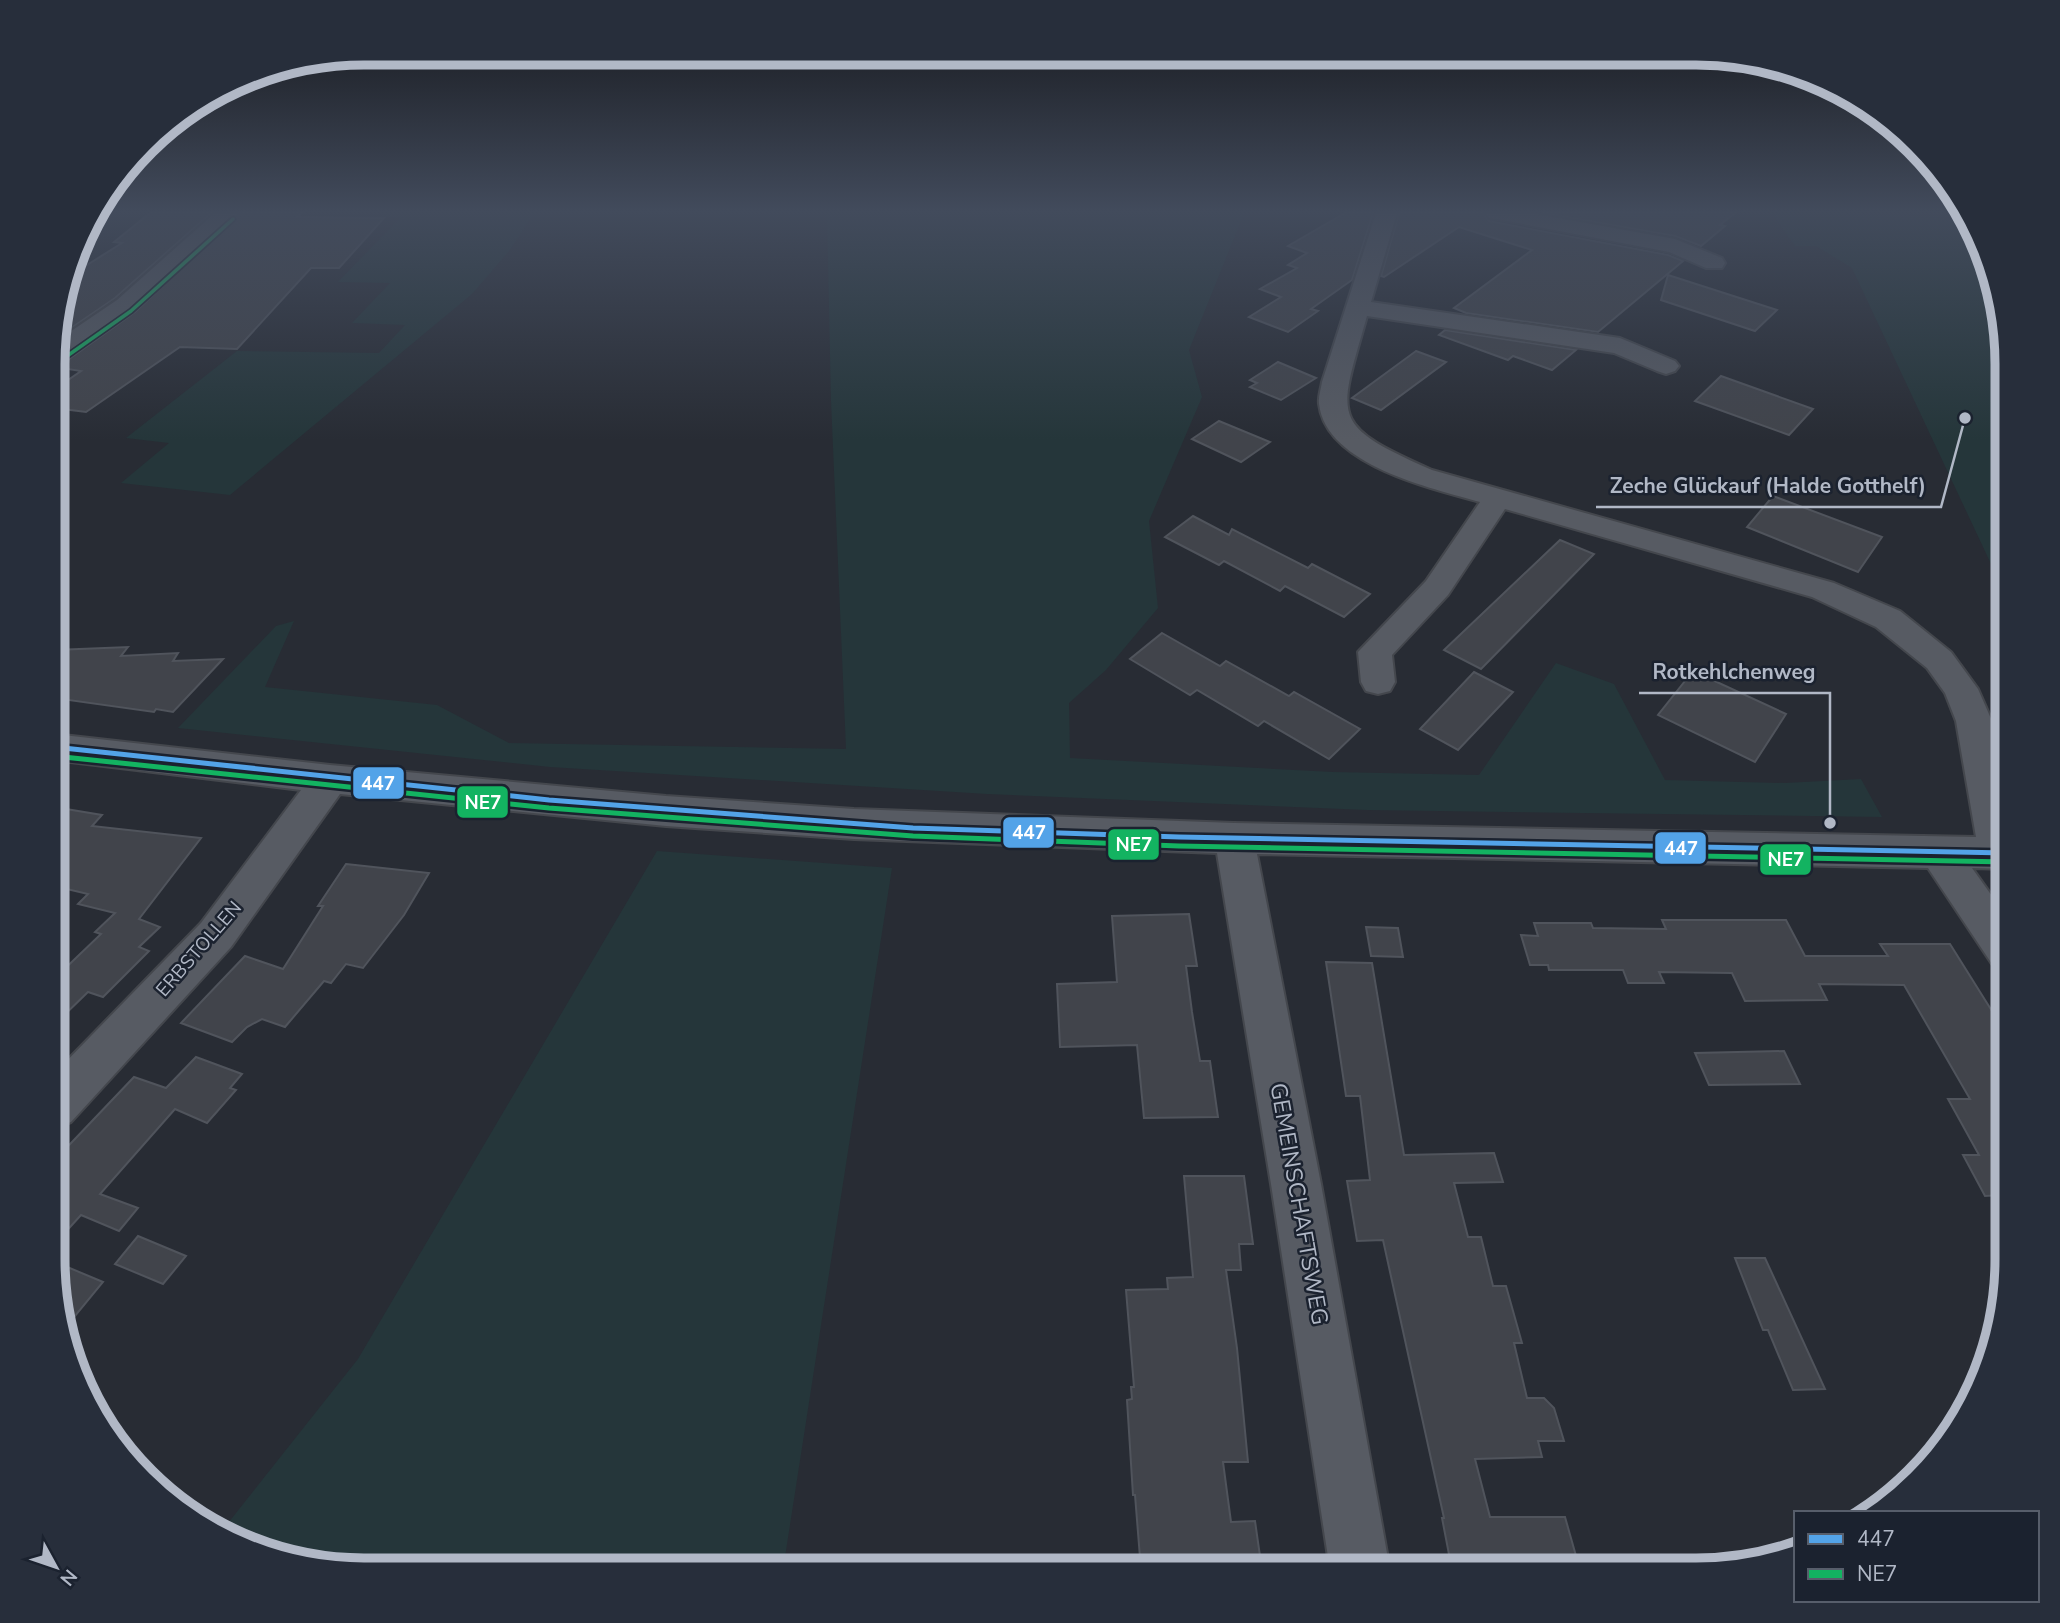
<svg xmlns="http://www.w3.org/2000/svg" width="2060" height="1623" viewBox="0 0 2060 1623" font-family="'Nunito Sans',sans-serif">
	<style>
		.green { fill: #25363a }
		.building { fill: #41444b; stroke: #50545c; stroke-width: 2 }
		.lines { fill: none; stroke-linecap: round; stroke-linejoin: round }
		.street-casing { stroke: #44474d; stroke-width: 4 }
		.street { fill: #575b63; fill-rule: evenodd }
		.bus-1-casing { stroke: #1b222f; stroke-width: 10 }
		.bus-2-far1-casing { stroke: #1b222f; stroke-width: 7 }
		.bus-2-casing { stroke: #1b222f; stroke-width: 10 }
		.bus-1 { stroke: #53a3e8; stroke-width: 5 }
		.bus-2-far1 { stroke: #13b361; stroke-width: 3.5 }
		.bus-2 { stroke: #13b361; stroke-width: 5 }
		.labels { text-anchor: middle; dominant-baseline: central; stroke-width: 5; stroke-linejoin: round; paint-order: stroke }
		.street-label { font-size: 19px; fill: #b1b8c6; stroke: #1b222f }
		.near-street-label { font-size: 23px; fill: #b1b8c6; stroke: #1b222f }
		.rim { fill: none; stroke: #b1b8c6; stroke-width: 9 }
		.leader { fill: none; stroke: #b1b8c6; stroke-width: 2.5 }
		.callout-dot { fill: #b1b8c6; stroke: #1b222f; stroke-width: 2.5 }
		.callout-label { font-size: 21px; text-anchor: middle; font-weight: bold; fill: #b1b8c6; stroke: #1b222f; stroke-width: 5; stroke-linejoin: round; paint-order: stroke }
		.line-badge { stroke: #1b222f; stroke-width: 2.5 }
		.badge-label { font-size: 19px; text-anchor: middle; font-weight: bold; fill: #fff }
	</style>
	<rect width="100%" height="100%" fill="#282c34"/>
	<g class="green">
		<path d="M 384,213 L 534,213 L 509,251 L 472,294 L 230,495 L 121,483 L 169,443 L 126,438 L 237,351 L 379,353 L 405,325 L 352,323 L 390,283 L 338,282 L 400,218 L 380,216 Z"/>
		<path d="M 827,213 L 1244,213 L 1189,350 L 1202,397 L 1149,521 L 1158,608 L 1106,670 L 1069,703 L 1070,758 L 1333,772 L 1479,775 L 1556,663 L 1614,684 L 1665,780 L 1785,783 L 1861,779 L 1882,817 L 1367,810 L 987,794 L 550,767 L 178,728 L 276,626 L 294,621 L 265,687 L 437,705 L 509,743 L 846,749 L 831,401 Z"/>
		<path d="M 1772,213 L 1897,214 L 1967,221 L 1984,244 L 2007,363 L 2007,598 L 1852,268 L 1816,246 L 1795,246 Z"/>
		<path d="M 657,851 L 892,868 L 783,1570 L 344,1570 L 245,1547 L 221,1532 L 358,1359 Z"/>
	</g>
	<g class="building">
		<path d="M 150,213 L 211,213 L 115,298 L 55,339 L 55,322 L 73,270 L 79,270 L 122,243 L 114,242 Z"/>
		<path d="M 240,213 L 302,213 L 297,217 L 384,218 L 339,268 L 311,268 L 237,349 L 180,347 L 86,412 L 55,408 L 55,389 L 81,371 L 55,367 L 55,364 L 66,361 L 135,312 Z"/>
		<path d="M 1345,213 L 1373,213 L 1352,280 L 1311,309 L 1318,311 L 1288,332 L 1249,317 L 1281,297 L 1260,289 L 1297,268 L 1288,265 L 1307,253 L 1288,246 Z"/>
		<path d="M 1399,213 L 1483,213 L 1489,221 L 1668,255 L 1683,261 L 1598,332 L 1466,313 L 1454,308 L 1532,250 L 1459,227 L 1384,277 L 1381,276 Z"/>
		<path d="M 1543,213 L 1735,213 L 1720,225 L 1725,226 L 1701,246 L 1675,236 Z"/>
		<path d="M 1668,275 L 1777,310 L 1755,331 L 1661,300 Z"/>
		<path d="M 1445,330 L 1576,350 L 1552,370 L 1513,356 L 1508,360 L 1439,335 Z"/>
		<path d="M 1416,351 L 1446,362 L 1381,410 L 1352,398 Z"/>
		<path d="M 1278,362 L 1316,378 L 1281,400 L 1250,387 L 1257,383 L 1250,380 Z"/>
		<path d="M 1721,376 L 1813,409 L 1789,435 L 1695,401 Z"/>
		<path d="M 1219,421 L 1270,442 L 1241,462 L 1192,439 Z"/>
		<path d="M 1773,496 L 1882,537 L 1858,572 L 1747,527 Z"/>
		<path d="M 1193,516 L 1229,535 L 1232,529 L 1308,568 L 1312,564 L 1370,594 L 1344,617 L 1285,586 L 1280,591 L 1224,561 L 1219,565 L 1165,537 Z"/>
		<path d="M 1560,540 L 1594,554 L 1481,669 L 1444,650 Z"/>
		<path d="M 1162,633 L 1220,666 L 1226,661 L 1289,696 L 1294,692 L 1360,729 L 1329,759 L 1264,721 L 1258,726 L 1197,690 L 1190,695 L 1130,659 Z"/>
		<path d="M 128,647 L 121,656 L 178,653 L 173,661 L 223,659 L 173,712 L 156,709 L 154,712 L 54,698 L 55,650 Z"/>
		<path d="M 1693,671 L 1786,714 L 1755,762 L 1658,715 Z"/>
		<path d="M 1474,672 L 1513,692 L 1458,750 L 1420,729 Z"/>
		<path d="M 54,807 L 102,815 L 92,826 L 201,838 L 139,919 L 160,927 L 139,947 L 149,951 L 103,997 L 88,992 L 54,1025 L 54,979 L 101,934 L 95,932 L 115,913 L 78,904 L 88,894 L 54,886 Z"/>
		<path d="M 346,864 L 429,873 L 404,915 L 363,968 L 346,964 L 331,983 L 324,981 L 285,1027 L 262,1019 L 247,1027 L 232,1042 L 181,1023 L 245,956 L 283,969 L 323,906 L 318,906 Z"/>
		<path d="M 1189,914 L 1197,966 L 1186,966 L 1192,1012 L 1200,1061 L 1210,1061 L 1218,1117 L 1144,1118 L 1137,1045 L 1060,1047 L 1057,984 L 1117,982 L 1112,916 Z"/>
		<path d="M 1662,920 L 1786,920 L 1805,956 L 1888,956 L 1880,944 L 1950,944 L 2007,1035 L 2007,1204 L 2002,1195 L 1985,1196 L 1963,1155 L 1979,1155 L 1948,1099 L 1970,1099 L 1904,985 L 1819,984 L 1827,1000 L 1745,1001 L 1732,973 L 1659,972 L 1664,983 L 1628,983 L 1623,970 L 1549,970 L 1548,965 L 1530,965 L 1521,935 L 1538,936 L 1534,923 L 1591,923 L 1593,928 L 1666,929 Z"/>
		<path d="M 1366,927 L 1398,928 L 1403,957 L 1371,956 Z"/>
		<path d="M 1326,962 L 1372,963 L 1404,1155 L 1494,1153 L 1503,1182 L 1454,1183 L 1468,1237 L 1481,1237 L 1493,1286 L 1506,1286 L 1522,1343 L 1514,1343 L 1527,1398 L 1544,1398 L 1554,1408 L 1564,1441 L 1538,1441 L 1542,1457 L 1475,1459 L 1490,1517 L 1565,1517 L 1580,1570 L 1452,1570 L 1442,1518 L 1444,1518 L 1383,1240 L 1357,1241 L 1347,1181 L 1370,1180 L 1360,1096 L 1346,1096 Z"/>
		<path d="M 1784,1051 L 1800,1084 L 1709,1085 L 1695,1053 Z"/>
		<path d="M 196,1057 L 242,1074 L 230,1088 L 236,1090 L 207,1123 L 175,1109 L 100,1194 L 138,1208 L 119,1231 L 81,1215 L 53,1246 L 53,1162 L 134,1077 L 166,1088 Z"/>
		<path d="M 1184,1176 L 1244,1176 L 1253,1244 L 1239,1244 L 1241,1270 L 1226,1270 L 1237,1348 L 1248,1462 L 1223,1462 L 1231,1522 L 1255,1521 L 1262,1570 L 1141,1570 L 1135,1495 L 1133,1495 L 1127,1400 L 1132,1399 L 1131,1387 L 1134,1387 L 1126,1290 L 1168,1289 L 1167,1278 L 1193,1277 Z"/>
		<path d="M 138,1236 L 186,1256 L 163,1284 L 115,1264 Z"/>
		<path d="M 1735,1258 L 1765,1258 L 1825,1389 L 1793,1390 L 1768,1330 L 1763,1330 Z"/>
		<path d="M 53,1261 L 103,1282 L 66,1327 L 53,1280 Z"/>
	</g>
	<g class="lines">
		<defs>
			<g id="street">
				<path d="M 215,213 L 238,213 L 133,310 L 64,359 L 55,362 L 55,342 L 117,300 Z"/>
				<path d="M 1376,213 L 1397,213 L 1371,302 L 1620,338 L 1675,361 L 1679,366 L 1675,371 L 1666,374 L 1657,371 L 1614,353 L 1367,316 C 1338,419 1328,424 1432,470 L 1834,583 L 1900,611 L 1951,652 L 1978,689 L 1992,721 L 2007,796 L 2007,869 L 1972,868 L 2007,917 L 2007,969 L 1992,964 L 1928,868 L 1257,854 L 1321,1184 L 1390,1570 L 1330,1570 L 1271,1184 L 1217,853 L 854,839 L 666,826 L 340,794 L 231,947 L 71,1122 L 54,1128 L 54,1074 L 201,923 L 301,790 L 54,760 L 54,734 L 330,765 L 666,796 L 854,809 L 1234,823 L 1976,837 L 1956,721 L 1945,693 L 1927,668 L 1876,627 L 1812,597 L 1505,509 L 1448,595 L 1392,655 L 1395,682 L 1390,691 L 1378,694 L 1366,691 L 1361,682 L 1358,652 L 1426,581 L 1480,502 C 1431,488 1326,465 1319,404 C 1318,397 1321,389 1322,382 Z"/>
				<path d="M 1486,213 L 1530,213 L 1675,239 L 1722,258 L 1725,263 L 1722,268 L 1706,268 L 1669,252 L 1497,219 L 1489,218 Z"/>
			</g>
		</defs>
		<use href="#street" class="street-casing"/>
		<use href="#street" class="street"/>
		<defs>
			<path id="bus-1" d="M 54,747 L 549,800 L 913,828 L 1179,837 L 2007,853"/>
			<path id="bus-2-far1" d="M 60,361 L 131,311 L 233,219"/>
			<path id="bus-2" d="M 54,756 L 549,808 L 913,836 L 1179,846 L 2007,862"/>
		</defs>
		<use href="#bus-1" class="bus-1-casing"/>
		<use href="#bus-2-far1" class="bus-2-far1-casing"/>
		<use href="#bus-2" class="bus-2-casing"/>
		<use href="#bus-1" class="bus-1"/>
		<use href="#bus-2-far1" class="bus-2-far1"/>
		<use href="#bus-2" class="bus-2"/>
	</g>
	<linearGradient id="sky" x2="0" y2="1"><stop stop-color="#16181d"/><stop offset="0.48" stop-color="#424b5c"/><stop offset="1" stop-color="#424b5c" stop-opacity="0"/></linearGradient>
	<rect width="2060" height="440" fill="url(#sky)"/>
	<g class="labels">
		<g class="street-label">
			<text transform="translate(199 949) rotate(-49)">ERBSTOLLEN</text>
		</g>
		<g class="near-street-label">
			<text transform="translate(1299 1204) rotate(80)">GEMEINSCHAFTSWEG</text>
		</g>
	</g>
	<path d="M0 0H2060V1623H0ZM364 65H1696A299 299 0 0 1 1995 364V1259A299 299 0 0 1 1696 1558H364A299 299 0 0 1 65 1259V364A299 299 0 0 1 364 65Z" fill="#272e3b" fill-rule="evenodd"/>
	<path class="rim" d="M364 65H1696A299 299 0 0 1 1995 364V1259A299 299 0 0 1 1696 1558H364A299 299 0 0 1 65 1259V364A299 299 0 0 1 364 65Z"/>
	<path class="leader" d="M1965 418L1941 507H1596M1830 823L1830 693H1639"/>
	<g class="callout-dot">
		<circle cx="1965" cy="418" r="7"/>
		<circle cx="1830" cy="823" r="7"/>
	</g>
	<g class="callout-label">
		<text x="1768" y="493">Zeche Glückauf (Halde Gotthelf)</text>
		<text x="1734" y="679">Rotkehlchenweg</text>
	</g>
	<g class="line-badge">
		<rect x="352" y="766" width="53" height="34" rx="7" fill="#53a3e8"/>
		<rect x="456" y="785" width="53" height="34" rx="7" fill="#13b361"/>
		<rect x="1002" y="816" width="53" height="33" rx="7" fill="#53a3e8"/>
		<rect x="1107" y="828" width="53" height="33" rx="7" fill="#13b361"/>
		<rect x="1654" y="831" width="53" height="34" rx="7" fill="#53a3e8"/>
		<rect x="1759" y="843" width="53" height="33" rx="7" fill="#13b361"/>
	</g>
	<g class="badge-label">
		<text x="378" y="790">447</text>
		<text x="483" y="809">NE7</text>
		<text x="1029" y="839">447</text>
		<text x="1134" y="851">NE7</text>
		<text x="1681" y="855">447</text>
		<text x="1786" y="866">NE7</text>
	</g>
	<rect x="1794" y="1511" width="245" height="91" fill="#1b222f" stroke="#575e6b" stroke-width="2"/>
	<rect x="1808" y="1534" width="35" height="10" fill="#53a3e8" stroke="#575e6b" stroke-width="2"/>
	<text x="1857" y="1546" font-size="21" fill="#b1b8c6">447</text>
	<rect x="1808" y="1569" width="35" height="10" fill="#13b361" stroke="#575e6b" stroke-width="2"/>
	<text x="1857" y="1581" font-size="21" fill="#b1b8c6">NE7</text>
	<g transform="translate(56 1567) rotate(130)" stroke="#1b222f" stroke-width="5" paint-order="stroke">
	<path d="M0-5L12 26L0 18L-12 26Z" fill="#b1b8c6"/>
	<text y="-10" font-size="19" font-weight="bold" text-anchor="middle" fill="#b1b8c6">N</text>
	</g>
</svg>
